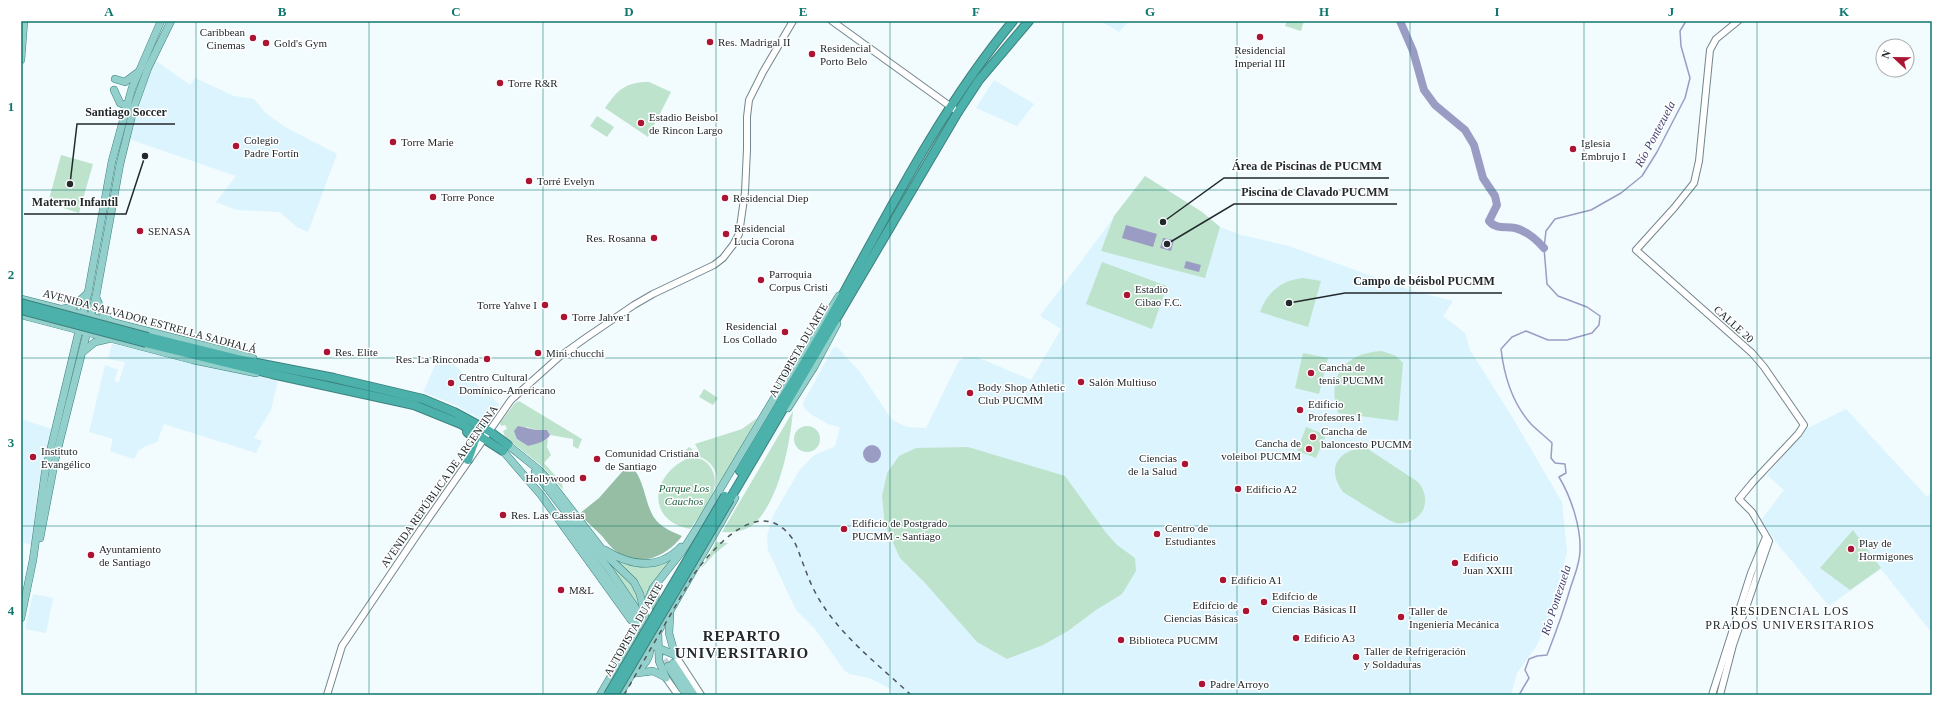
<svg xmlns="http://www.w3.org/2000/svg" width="1953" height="716" viewBox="0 0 1953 716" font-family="Georgia,serif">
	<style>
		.built { fill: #dcf4fd }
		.green { fill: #bee3cc }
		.forest { fill: #96bea5 }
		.water { fill: #9b9cc3 }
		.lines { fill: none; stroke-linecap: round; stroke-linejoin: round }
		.stream { stroke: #9b9cc3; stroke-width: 1.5 }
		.river { stroke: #9b9cc3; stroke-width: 8 }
		.primary-tunnel { stroke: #c8d1d4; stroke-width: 7; stroke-dasharray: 7 3.5; stroke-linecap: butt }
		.secondary-casing { stroke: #73868d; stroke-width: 8 }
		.primary-casing { stroke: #3d817e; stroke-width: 8 }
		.highway-casing { stroke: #3d817e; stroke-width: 10 }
		.secondary { stroke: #fff; stroke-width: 6 }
		.primary { stroke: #93d0cc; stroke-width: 7 }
		.highway { stroke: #4bb1aa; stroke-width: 8 }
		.rail { stroke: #4f5659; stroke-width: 1.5; stroke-dasharray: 5 5; stroke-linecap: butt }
		.highway-bridge-casing { stroke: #3d817e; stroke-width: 10; stroke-linecap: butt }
		.highway-bridge { stroke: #4bb1aa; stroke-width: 8 }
		.grid { fill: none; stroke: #0f766e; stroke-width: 1; stroke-opacity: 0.55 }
		.poi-dot { fill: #ab1533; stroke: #fff; stroke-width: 1.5 }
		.labels { text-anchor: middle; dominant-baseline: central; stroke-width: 3; stroke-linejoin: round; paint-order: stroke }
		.poi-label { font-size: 11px; fill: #22292c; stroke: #fff; text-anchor: start }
		.street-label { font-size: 11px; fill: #22292c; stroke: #fff }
		.park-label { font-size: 11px; font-style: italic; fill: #1b5e3c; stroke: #fff }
		.water-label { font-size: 12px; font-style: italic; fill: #403e72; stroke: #fff }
		.neighbourhood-label { font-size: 12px; letter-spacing: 1px; fill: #22292c; stroke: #fff }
		.district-label { font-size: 15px; font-weight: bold; letter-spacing: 1px; fill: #22292c; stroke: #fff }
		.leader { fill: none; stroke: #22292c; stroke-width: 1.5 }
		.callout-dot { fill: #22292c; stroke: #fff; stroke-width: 1.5 }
		.callout-label { font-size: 12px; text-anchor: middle; font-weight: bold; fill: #22292c; stroke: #fff; stroke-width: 3; stroke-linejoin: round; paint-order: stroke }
		.neatline { fill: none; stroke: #0f766e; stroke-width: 1.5 }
		.grid-label { font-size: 13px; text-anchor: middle; font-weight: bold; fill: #0f766e }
	</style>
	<rect width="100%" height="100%" fill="#f2fbfe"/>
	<g class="built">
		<path d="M 1101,21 L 1129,21 L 1119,32 Z"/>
		<path d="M 152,58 L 190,85 L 195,78 L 234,96 L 254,99 L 267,114 L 285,127 L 337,154 L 308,232 L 297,227 L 280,212 L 237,210 L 216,202 L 236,176 L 126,138 Z"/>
		<path d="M 994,80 L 1034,104 L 1017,126 L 976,108 Z"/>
		<path d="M 1145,176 L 1202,212 L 1220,227 L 1241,235 L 1289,246 L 1410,290 L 1453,301 L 1443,316 L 1465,333 L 1470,350 L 1511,415 L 1562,502 L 1567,552 L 1552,611 L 1537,645 L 1517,673 L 1511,695 L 892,695 L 891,689 L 869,678 L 849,674 L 844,670 L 815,629 L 796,610 L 768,550 L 767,536 L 773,516 L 799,471 L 814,455 L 834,447 L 836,443 L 840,427 L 828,424 L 812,415 L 804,408 L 803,403 L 833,348 L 837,347 L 860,372 L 892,420 L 907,427 L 926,428 L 959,361 L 965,357 L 977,357 L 1031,380 L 1061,329 L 1040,316 Z"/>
		<path d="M 112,344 L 278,380 L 271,410 L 254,438 L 262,441 L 256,453 L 164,424 L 157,442 L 144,447 L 138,451 L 134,459 L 110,451 L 113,439 L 89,432 L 105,365 L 118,370 L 114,381 L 119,382 L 125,362 L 108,359 Z"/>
		<path d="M 440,355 L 451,362 L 499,404 L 487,423 L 455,405 L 423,392 Z"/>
		<path d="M 1846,409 L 1927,497 L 1932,492 L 1932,633 L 1881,569 L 1829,606 L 1776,542 L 1761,520 L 1784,490 L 1767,475 L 1806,429 Z"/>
		<path d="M 21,419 L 52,429 L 38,486 L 32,545 L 21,542 Z"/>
		<path d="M 33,594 L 53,598 L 46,633 L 25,629 Z"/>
	</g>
	<g class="green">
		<path d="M 1287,21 L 1304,21 L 1301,31 L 1285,26 Z"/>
		<path d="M 649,82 L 671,92 L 648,137 L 605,108 C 618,89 626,82 649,82 Z"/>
		<path d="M 597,116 L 614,127 L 607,137 L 590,126 Z"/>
		<path d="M 61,155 L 93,164 L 79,213 L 48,203 Z"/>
		<path d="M 1145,176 L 1202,212 L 1220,227 L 1205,278 L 1101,251 L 1114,216 Z"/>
		<path d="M 1102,262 L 1167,286 L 1152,329 L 1086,304 Z"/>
		<path d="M 1303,278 L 1321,281 L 1308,327 L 1260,312 C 1267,292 1282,280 1303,278 Z"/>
		<path d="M 1382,351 L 1396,356 L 1403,363 L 1398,421 L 1338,413 C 1326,376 1345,353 1382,351 Z"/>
		<path d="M 1303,353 L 1328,358 L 1319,394 L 1295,388 Z"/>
		<path d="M 704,389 L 718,398 L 713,405 L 699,397 Z"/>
		<path d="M 519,401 L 582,439 L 578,449 L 573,446 L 573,439 L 550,435 L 547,430 L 536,430 L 527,427 L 516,435 L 517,439 L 528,446 L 548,439 L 547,447 L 551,455 L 544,463 L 562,483 L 563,490 L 543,467 L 505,437 L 503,431 L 507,429 L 505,425 L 501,426 L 500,423 L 515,403 Z"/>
		<path d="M 793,411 C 790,444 780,497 756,522 C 748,531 733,533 722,532 Z"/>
		<path d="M 757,418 L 716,491 C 720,475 714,462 698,456 L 699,451 L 695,444 L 742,429 Z"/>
		<circle cx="807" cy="439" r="13"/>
		<path d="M 1306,427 L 1326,435 L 1316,458 L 1297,451 Z"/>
		<path d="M 689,447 L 692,449 L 694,455 L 678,458 Z"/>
		<path d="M 968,447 L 1065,476 L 1107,534 L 1117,545 L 1135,558 L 1136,571 L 1122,594 L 1096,610 L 1068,631 L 1043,645 L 1007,659 L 977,642 L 925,583 L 900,558 L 885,525 L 882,496 L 887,473 L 899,456 L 916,448 Z"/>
		<path d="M 1359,448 L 1368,449 L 1418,482 C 1424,489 1427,498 1424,508 C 1419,519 1408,525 1396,523 C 1388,521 1353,498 1343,492 C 1328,471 1334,454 1359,448 Z"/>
		<path d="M 689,458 C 697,457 704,459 709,465 C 726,487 702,512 690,529 C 644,520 652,473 689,458 Z"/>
		<path d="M 1853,530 L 1881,568 L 1850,590 L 1820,568 Z"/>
		<path d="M 716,542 L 728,543 L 714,554 L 701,569 Z"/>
		<path d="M 676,555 L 645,601 L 640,584 L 612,558 C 636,570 653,571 676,555 Z"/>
		<path d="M 602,556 L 626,577 L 637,592 L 641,611 Z"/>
	</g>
	<path class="forest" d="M 629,464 C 643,476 644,496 651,512 C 656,525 670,531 682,536 C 667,556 640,569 617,552 C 611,548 607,542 602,536 C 595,529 587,522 579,514 L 599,498 Z"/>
	<g class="water">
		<path d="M 1126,225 L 1157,234 L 1153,247 L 1122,238 Z"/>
		<path d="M 1163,238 L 1174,240 L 1171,251 L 1160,248 Z"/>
		<path d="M 1186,261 L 1201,265 L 1199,272 L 1184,268 Z"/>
		<path d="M 518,426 L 536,430 L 547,430 L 550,435 C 546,442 535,444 528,446 L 517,439 L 514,431 Z"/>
		<circle cx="872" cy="454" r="9"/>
	</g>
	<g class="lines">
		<path class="stream" d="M 1519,695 L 1529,678 L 1525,670 L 1529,659 L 1537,656 L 1547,655 C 1556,632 1564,610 1571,586 C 1575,574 1580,563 1580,550 C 1581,527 1571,497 1559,477 L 1566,473 L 1565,464 L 1555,463 L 1551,458 L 1552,443 C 1546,437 1538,431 1531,424 C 1513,404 1504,375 1501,349 L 1512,337 L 1526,331 L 1548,340 L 1567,340 L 1592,333 L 1599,325 L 1600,316 L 1587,307 L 1558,296 L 1547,284 L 1544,248 L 1546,231 L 1555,219 L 1591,210 L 1621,193 L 1642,176 L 1657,152 L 1685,98 L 1690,78 L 1681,46 L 1680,31 L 1686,21"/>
		<path class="river" d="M 1400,21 L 1413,51 L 1424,90 L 1435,105 L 1465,130 L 1474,145 L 1483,178 L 1495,196 L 1497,205 L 1489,221 C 1497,230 1505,226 1515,228 C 1527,231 1536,239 1544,248"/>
		<path class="primary-tunnel" d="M 658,651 L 668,666"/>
		<defs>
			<g id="secondary">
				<path d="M 832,21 L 954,109"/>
				<path d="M 675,655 L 701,695"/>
				<path d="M 666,678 L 678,695"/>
				<path d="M 327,695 L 342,646 L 419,532 L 511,400 L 559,357 L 587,337 L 634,305 L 653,294 L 714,265 L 723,258 L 733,245 L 739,234 L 745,192 L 747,149 L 747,117 L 749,100 L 763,72 L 793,21"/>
				<path d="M 1712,695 L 1751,573 L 1766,537"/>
				<path d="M 1720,695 L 1733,645 L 1769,541 L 1752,512 L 1739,499 L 1753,482 L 1798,434 L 1804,425 L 1764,367 L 1752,353 L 1636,250 L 1674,208 L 1694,183 L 1699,161 L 1710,50 L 1716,39 L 1738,21"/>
			</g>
			<g id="primary">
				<path d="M 21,60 L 24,21"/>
				<path d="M 115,79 L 125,82 L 137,73"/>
				<path d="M 114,90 L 120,103 L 129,107"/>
				<path d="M 96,297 L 103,314 L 111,322"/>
				<path d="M 21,299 L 253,358"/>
				<path d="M 62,309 L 73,307 L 88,293"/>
				<path d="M 21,315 L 193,360 L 256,373"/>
				<path d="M 84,351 L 95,342 L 108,339"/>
				<path d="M 788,408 L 814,367 L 837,324"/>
				<path d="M 508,445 L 539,470 L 550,482 L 608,557 L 634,582 L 640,594 L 648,630"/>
				<path d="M 503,451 L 541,495 L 631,620 L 642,626"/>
				<path d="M 535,472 L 609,569 L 639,613"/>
				<path d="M 566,521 L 634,616"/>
				<path d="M 40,538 L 55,460 L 96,296 L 120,164 L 134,107 L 148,68 L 171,21"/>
				<path d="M 605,550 C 631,566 658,571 681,547"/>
				<path d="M 656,586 L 655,603 L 657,616"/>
				<path d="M 670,615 L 669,633 L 675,655"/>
				<path d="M 21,618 L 33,560 L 45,473 L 88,293 L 112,161 L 132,88 L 161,21"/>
				<path d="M 658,632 L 659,661 L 666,678"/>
				<path d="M 656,647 L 675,655"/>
				<path d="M 673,663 L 694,695"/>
				<path d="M 668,666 L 686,695"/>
				<path d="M 636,673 C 644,665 651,658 650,646"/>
				<path d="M 637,673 L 653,671 L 665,677"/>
				<path d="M 600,695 L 630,644 L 653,588 L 683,550 L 697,528 L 776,395 L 839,296"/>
				<path d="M 619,695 L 658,632 L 735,498"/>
			</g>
			<g id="highway">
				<path d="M 148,337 L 237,359 L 334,378 L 423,399 L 454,412 L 489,431 L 508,445"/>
				<path d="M 146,343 L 272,374 L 414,405 L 461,424 L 503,451"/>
				<path d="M 467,432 L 472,436 L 475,440 L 468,460"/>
				<path d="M 740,471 C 771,417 805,364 835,309 C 889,211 941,108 1013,21"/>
				<path d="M 730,499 L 958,112 L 979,80 L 1029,21"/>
			</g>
		</defs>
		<use href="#secondary" class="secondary-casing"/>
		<use href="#primary" class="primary-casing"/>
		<use href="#highway" class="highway-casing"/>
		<use href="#secondary" class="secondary"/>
		<use href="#primary" class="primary"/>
		<use href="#highway" class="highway"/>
		<path class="rail" d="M 624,695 L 694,574 C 715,546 760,494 792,538 C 798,547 800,557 804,566 C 809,580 815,594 824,607 C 847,641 881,667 911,695"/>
		<defs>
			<g id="highway-bridge">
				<path d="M 21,303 L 148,337"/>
				<path d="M 21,310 L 146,343"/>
				<path d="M 608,695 L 725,496"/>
				<path d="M 614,695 L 730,499"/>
			</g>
		</defs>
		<use href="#highway-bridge" class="highway-bridge-casing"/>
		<use href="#highway-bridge" class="highway-bridge"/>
	</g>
	<path class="grid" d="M 196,21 L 196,695M 369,21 L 369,695M 543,21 L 543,695M 716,21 L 716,695M 890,21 L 890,695M 1063,21 L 1063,695M 1237,21 L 1237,695M 1410,21 L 1410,695M 1584,21 L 1584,695M 1757,21 L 1757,695M 21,190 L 1932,190M 21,358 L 1932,358M 21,526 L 1932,526"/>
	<g class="poi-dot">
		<circle cx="1260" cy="37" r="4"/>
		<circle cx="253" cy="38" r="4"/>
		<circle cx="710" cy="42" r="4"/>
		<circle cx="266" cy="43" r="4"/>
		<circle cx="812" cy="54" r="4"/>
		<circle cx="500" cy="83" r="4"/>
		<circle cx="641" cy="123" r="4"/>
		<circle cx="393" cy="142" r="4"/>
		<circle cx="236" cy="146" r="4"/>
		<circle cx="1573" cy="149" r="4"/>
		<circle cx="529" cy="181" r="4"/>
		<circle cx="433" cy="197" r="4"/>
		<circle cx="725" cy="198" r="4"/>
		<circle cx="140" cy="231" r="4"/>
		<circle cx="726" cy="234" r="4"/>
		<circle cx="654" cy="238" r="4"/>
		<circle cx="761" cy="280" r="4"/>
		<circle cx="1127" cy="295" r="4"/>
		<circle cx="545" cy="305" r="4"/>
		<circle cx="564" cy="317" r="4"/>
		<circle cx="785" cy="332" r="4"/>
		<circle cx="327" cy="352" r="4"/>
		<circle cx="538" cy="353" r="4"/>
		<circle cx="487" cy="359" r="4"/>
		<circle cx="1311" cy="373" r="4"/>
		<circle cx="1081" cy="382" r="4"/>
		<circle cx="451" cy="383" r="4"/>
		<circle cx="970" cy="393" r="4"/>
		<circle cx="1300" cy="410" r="4"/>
		<circle cx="1313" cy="437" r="4"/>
		<circle cx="1309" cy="449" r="4"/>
		<circle cx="33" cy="457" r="4"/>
		<circle cx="597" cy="459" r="4"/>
		<circle cx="1185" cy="464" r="4"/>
		<circle cx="583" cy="478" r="4"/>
		<circle cx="1238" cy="489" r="4"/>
		<circle cx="503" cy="515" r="4"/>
		<circle cx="844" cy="529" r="4"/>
		<circle cx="1157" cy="534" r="4"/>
		<circle cx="1851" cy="549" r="4"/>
		<circle cx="91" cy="555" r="4"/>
		<circle cx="1455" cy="563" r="4"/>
		<circle cx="1223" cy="580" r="4"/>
		<circle cx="561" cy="590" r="4"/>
		<circle cx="1264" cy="602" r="4"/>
		<circle cx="1246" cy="611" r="4"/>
		<circle cx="1401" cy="617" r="4"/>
		<circle cx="1296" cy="638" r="4"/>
		<circle cx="1121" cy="640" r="4"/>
		<circle cx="1356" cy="657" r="4"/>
		<circle cx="1202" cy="684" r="4"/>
	</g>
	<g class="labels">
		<g class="poi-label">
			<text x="245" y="32" text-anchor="end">Caribbean<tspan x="245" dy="13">Cinemas</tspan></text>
			<text x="718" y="42">Res. Madrigal II</text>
			<text x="274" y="43">Gold's Gym</text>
			<text x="820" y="48">Residencial<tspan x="820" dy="13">Porto Belo</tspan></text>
			<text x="1260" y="50" text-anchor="middle">Residencial<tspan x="1260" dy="13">Imperial III</tspan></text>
			<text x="508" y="83">Torre R&amp;R</text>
			<text x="649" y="117">Estadio Beisbol<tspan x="649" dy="13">de Rincon Largo</tspan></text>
			<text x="244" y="140">Colegio<tspan x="244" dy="13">Padre Fortín</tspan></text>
			<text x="401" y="142">Torre Marie</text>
			<text x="1581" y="143">Iglesia<tspan x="1581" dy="13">Embrujo I</tspan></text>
			<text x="537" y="181">Torré Evelyn</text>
			<text x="441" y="197">Torre Ponce</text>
			<text x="733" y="198">Residencial Diep</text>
			<text x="734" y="228">Residencial<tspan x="734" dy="13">Lucia Corona</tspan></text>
			<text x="148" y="231">SENASA</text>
			<text x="646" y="238" text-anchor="end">Res. Rosanna</text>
			<text x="769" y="274">Parroquia<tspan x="769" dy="13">Corpus Cristi</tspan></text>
			<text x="1135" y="289">Estadio<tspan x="1135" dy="13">Cibao F.C.</tspan></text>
			<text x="537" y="305" text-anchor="end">Torre Yahve I</text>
			<text x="572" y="317">Torre Jahve I</text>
			<text x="777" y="326" text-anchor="end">Residencial<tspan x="777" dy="13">Los Collado</tspan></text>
			<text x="335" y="352">Res. Elite</text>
			<text x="546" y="353">Mini chucchi</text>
			<text x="479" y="359" text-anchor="end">Res. La Rinconada</text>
			<text x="1319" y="367">Cancha de<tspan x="1319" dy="13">tenis PUCMM</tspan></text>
			<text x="459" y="377">Centro Cultural<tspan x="459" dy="13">Domínico-Americano</tspan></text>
			<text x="1089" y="382">Salón Multiuso</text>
			<text x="978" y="387">Body Shop Athletic<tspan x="978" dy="13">Club PUCMM</tspan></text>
			<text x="1308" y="404">Edificio<tspan x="1308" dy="13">Profesores I</tspan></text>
			<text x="1321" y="431">Cancha de<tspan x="1321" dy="13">baloncesto PUCMM</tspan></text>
			<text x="1301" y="443" text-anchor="end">Cancha de<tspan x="1301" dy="13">voleibol PUCMM</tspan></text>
			<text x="41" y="451">Instituto<tspan x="41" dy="13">Evangélico</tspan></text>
			<text x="605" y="453">Comunidad Cristiana<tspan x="605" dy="13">de Santiago</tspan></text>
			<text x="1177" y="458" text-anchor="end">Ciencias<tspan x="1177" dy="13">de la Salud</tspan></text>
			<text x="575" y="478" text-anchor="end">Hollywood</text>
			<text x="1246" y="489">Edificio A2</text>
			<text x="511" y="515">Res. Las Cassias</text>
			<text x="852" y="523">Edificio de Postgrado<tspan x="852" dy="13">PUCMM - Santiago</tspan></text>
			<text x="1165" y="528">Centro de<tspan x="1165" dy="13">Estudiantes</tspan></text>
			<text x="1859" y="543">Play de<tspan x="1859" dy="13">Hormigones</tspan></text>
			<text x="99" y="549">Ayuntamiento<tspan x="99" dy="13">de Santiago</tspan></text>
			<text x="1463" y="557">Edificio<tspan x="1463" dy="13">Juan XXIII</tspan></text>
			<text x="1231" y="580">Edificio A1</text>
			<text x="569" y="590">M&amp;L</text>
			<text x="1272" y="596">Edifcio de<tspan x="1272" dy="13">Ciencias Básicas II</tspan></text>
			<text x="1238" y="605" text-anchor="end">Edifcio de<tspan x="1238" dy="13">Ciencias Básicas</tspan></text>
			<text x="1409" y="611">Taller de<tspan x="1409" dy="13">Ingeniería Mecánica</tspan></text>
			<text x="1304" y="638">Edificio A3</text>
			<text x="1129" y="640">Biblioteca PUCMM</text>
			<text x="1364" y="651">Taller de Refrigeración<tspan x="1364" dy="13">y Soldaduras</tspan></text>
			<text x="1210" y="684">Padre Arroyo</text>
		</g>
		<g class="street-label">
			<text transform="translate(150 321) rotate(15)">AVENIDA SALVADOR ESTRELLA SADHALÁ</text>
			<text transform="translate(1734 324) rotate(42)">CALLE 20</text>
			<text transform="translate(798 350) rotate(-60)">AUTOPISTA DUARTE</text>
			<text transform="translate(439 486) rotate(-55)">AVENIDA REPÚBLICA DE ARGENTINA</text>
			<text transform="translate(633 629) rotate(-60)">AUTOPISTA DUARTE</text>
		</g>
		<g class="park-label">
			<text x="684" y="488">Parque Los<tspan x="684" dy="13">Cauchos</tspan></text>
		</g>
		<g class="water-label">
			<text transform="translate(1655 134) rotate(-62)">Río Pontezuela</text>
			<text transform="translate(1556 600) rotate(-72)">Río Pontezuela</text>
		</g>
		<g class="neighbourhood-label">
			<text x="1790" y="611">RESIDENCIAL LOS<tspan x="1790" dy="14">PRADOS UNIVERSITARIOS</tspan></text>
		</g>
		<g class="district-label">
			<text x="742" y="636">REPARTO<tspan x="742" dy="17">UNIVERSITARIO</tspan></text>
		</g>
	</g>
	<path class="leader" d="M70 184L77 124H175M1163 222L1224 178H1389M1167 244L1234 204H1397M145 156L126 214H24M1289 303L1345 293H1502"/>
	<g class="callout-dot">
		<circle cx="70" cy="184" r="4"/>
		<circle cx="1163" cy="222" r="4"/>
		<circle cx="1167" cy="244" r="4"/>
		<circle cx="145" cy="156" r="4"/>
		<circle cx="1289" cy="303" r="4"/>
	</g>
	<g class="callout-label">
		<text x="126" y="116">Santiago Soccer</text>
		<text x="1307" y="170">Área de Piscinas de PUCMM</text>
		<text x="1315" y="196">Piscina de Clavado PUCMM</text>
		<text x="75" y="206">Materno Infantil</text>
		<text x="1424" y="285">Campo de béisbol PUCMM</text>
	</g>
	<rect width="1953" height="716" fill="none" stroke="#ffffff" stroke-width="44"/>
	<g transform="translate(1895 58) rotate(292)"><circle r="19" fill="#ffffff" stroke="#a7a9ab"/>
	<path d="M0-3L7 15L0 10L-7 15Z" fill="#ab1533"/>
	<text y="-6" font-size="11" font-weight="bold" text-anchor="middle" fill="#22292c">N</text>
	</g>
	<rect x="22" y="22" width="1909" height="672" class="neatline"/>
	<g class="grid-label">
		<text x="109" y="16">A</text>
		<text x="282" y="16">B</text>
		<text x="456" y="16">C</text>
		<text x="629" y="16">D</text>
		<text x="803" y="16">E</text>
		<text x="976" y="16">F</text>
		<text x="1150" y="16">G</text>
		<text x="1324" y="16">H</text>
		<text x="1497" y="16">I</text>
		<text x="1671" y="16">J</text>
		<text x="1844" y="16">K</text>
		<text x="11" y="111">1</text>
		<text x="11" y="279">2</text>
		<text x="11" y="447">3</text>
		<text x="11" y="615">4</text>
	</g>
</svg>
